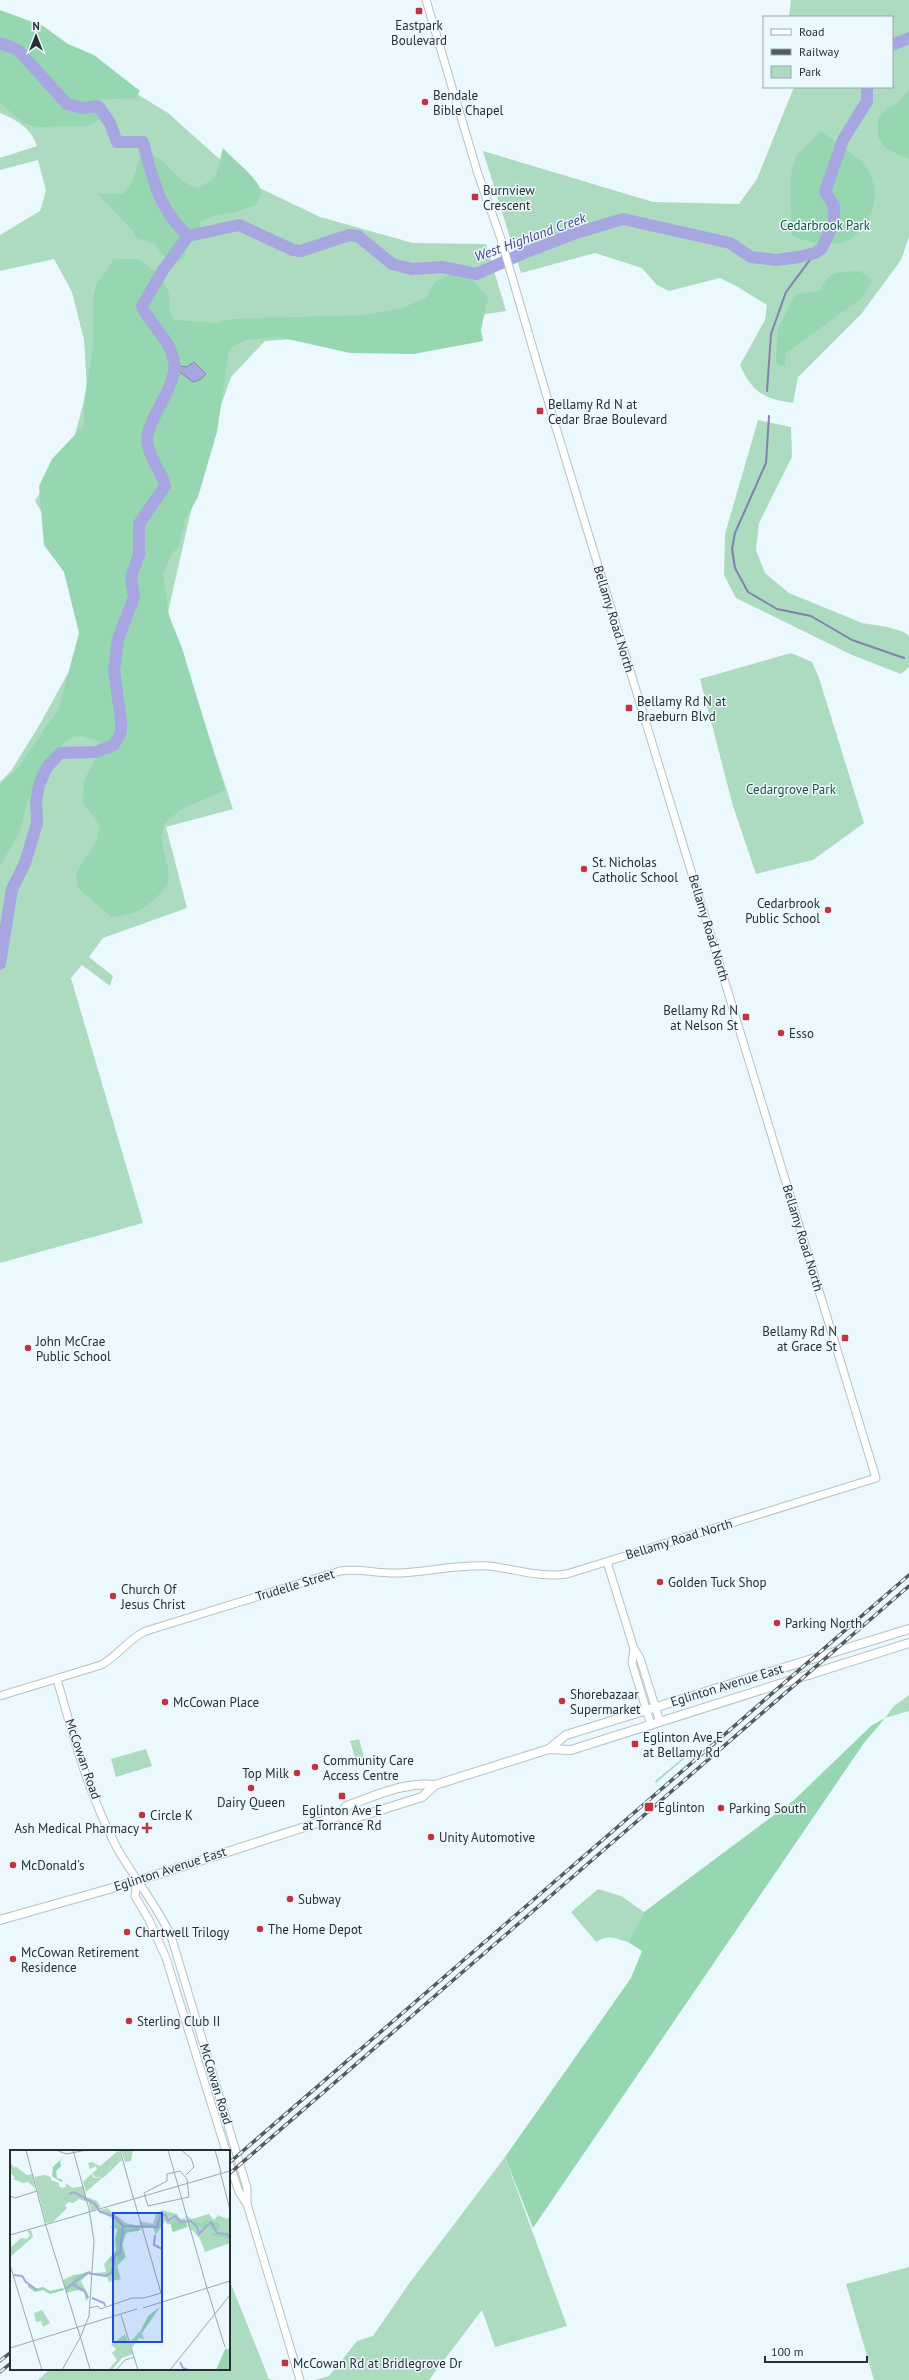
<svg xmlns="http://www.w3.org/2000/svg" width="909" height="2380" viewBox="0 0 909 2380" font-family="'PT Sans',sans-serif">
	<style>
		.green { fill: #acdbbf }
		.forest { fill: #96d7b2 }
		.water { fill: #a8a6e0; stroke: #8282ac }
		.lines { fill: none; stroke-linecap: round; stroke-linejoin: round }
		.stream { stroke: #8282ac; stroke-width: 2 }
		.river { stroke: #a8a6e0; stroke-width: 12 }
		.tertiary-casing { stroke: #b4c2c7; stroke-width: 9 }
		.primary-casing { stroke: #b4c2c7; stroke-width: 10 }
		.tertiary { stroke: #fff; stroke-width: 7 }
		.primary { stroke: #fff; stroke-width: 8 }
		.rail-casing { stroke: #535b5d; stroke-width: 3.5 }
		.rail { stroke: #ebf9ff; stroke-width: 2; stroke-dasharray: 6; stroke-linecap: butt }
		.poi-dot { fill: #c2323f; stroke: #ebf9ff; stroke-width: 1.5 }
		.labels { text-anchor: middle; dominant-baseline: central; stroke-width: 3; stroke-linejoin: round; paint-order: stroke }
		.poi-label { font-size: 13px; fill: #292f31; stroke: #ebf9ff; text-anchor: start }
		.park-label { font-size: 13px; fill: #1e4f37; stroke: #ebf9ff }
		.street-label { font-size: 13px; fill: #292f31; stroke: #ebf9ff }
		.water-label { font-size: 14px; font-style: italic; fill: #4c448a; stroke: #ebf9ff }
		.inset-river { fill: none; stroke: #a8a6e0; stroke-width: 2 }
		.inset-road { fill: none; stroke: #9da8ad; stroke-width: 1 }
		.view { fill: #1d4ed8; fill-opacity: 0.15; stroke: #1d4ed8; stroke-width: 2 }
		.inset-edge { fill: none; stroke: #292f31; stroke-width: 2 }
	</style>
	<rect width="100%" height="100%" fill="#ebf9ff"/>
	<g class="green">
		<path d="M 791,0 L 909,0 L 909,237 L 901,260 L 862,313 L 798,377 L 793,403 C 764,399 752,392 740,365 L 765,320 L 767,305 L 738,287 L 720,278 L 669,291 L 657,285 L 642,268 L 595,253 L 521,273 L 483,151 L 653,202 L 739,204 L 757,179 L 794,87 L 892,87 L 892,17 L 789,17 Z"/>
		<path d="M 0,15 L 59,46 L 168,113 L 243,180 L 320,217 L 413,243 L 486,244 L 506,311 C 426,324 346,336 265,341 L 231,377 L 220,408 L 190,515 L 168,612 L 233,809 L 166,827 L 187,908 L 103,938 L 89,957 L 113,976 L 110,986 L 82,965 L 71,978 L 143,1223 L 0,1263 L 0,782 L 11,771 L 40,724 L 85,642 L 73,566 L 35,501 L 74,438 L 87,390 L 84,340 L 72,292 L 54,259 L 0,271 L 0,235 L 40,211 L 46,191 L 38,160 L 0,170 L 0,158 L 37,146 C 31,128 17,120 0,113 Z"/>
		<path d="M 758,420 L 791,427 L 792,457 L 759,523 L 756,550 L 765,573 L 789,593 L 862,623 L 887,627 L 904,632 L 909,636 L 909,667 L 901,674 L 852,655 L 736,598 L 724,575 L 725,534 Z"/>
		<path d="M 791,653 L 812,662 L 819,678 L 864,823 L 813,860 L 756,874 L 733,806 L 700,679 Z"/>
		<path d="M 909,1695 L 909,1711 L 885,1718 L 894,1706 Z"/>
		<path d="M 359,1739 L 365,1761 L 357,1764 L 350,1741 Z"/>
		<path d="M 146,1749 L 152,1766 L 116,1777 L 111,1759 Z"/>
		<path d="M 690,1752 L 691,1753 L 656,1783 L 655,1781 Z"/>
		<path d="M 598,1889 L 621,1896 L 644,1912 L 628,1942 C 615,1938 608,1934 596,1942 L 571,1912 Z"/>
		<path d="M 505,2157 L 567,2326 L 495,2347 L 482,2310 L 429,2380 L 315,2380 L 329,2376 L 357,2341 L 373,2336 L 408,2285 Z"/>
		<path d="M 909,2267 L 909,2380 L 874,2380 L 846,2284 Z"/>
		<path d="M 229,2279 L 269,2379 L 273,2380 L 38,2380 L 50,2369 L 229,2369 Z"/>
	</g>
	<g class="forest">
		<path d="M 0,10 L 43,26 L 68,44 L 94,55 L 140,91 L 136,98 L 97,100 L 87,105 L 97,114 L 100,119 L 87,126 L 36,127 L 24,123 L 0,103 Z"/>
		<path d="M 909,90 L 909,159 L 886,149 L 878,137 L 878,119 L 886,109 L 898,102 Z"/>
		<path d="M 821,131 C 834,141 863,159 870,173 C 881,196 871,224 851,239 C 838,248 804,243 792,235 L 790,179 L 796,156 Z"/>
		<path d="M 223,148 C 232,159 262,180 261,194 C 260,198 257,202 255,206 C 246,207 239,212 230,213 C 217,215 214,215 201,221 L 199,229 L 190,238 L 182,260 C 166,267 162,249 150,242 C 147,240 141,240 137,239 L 132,230 L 98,194 L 123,194 L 132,183 L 139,160 C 142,158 146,154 150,155 C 170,159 174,184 200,188 L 216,176 Z"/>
		<path d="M 114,259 L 138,259 L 158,274 L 169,292 L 170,312 L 175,320 L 216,323 L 232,319 L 363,315 L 400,309 L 426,298 L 435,282 L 448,275 L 463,275 L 473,281 L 488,297 L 481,330 L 483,341 L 414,354 L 350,353 L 278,337 L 246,340 L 232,347 L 229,351 L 217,432 L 198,497 L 185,520 L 179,545 L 170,557 L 163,574 L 169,616 L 182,648 L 225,790 L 180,810 L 164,824 L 161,839 L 169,873 L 167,886 C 149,906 139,915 111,917 L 78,888 L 76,873 L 97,840 L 100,824 L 83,803 L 84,780 L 101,749 L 100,741 L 82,736 L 73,737 L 63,744 L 36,780 L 26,806 L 20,832 L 0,866 L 0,785 L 18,768 L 59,708 L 79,633 L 64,572 L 44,545 L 39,486 L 52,459 L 84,425 L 84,401 L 94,340 L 93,297 L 96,285 Z"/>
		<path d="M 860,271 L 872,280 L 863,297 L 785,354 L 785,366 L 779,366 L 776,362 L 778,329 L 793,299 L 798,294 L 820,291 C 829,270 839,272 860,271 Z"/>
		<path d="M 885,1718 L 864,1743 L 533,2228 L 505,2157 L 631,1978 L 642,1951 L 628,1942 L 644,1912 L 793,1801 L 871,1726 Z"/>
	</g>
	<path class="water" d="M 194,362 L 206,374 L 201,379 L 193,382 L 177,370 L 179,366 L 187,367 Z"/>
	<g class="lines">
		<g class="stream">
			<path d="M 767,391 L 771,334 L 786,292 L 815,253"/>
			<path d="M 769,416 L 766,463 L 735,533 L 732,549 L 735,568 L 748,592 L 777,609 L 811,616 L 852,640 L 904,658"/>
		</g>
		<g class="river">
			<path d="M 0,43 L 18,50 L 67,104 L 82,108 L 98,106 L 110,123 L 117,142 L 143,142 C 153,179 158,208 188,236"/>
			<path d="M 892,45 L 909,38"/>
			<path d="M 188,236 L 239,225 L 293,250 L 301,251 L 349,235 L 358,236 L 392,264 L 412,269 L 442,267 L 476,274 L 524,253 L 576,233 L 623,219 L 730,243 L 751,257 L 776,260 L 799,257 L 815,253 L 822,248 L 834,222 L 834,206 L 825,192 L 843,140 L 867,101 L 867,87"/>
			<path d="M 0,964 L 12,889 L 25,863 L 37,823 L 36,801 L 39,785 L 47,767 L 60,753 L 96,752 L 114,745 L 121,732 L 121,720 L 114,671 L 118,639 L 134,597 L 131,577 L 139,555 L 139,524 L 165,486 C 162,472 148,456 147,441 C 147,418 179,384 174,361 C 170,339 151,326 142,306 L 163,270 L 188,236"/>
		</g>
		<defs>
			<g id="tertiary">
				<path d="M 607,1562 L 634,1649 L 640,1658 L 660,1722"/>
				<path d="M 634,1649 L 632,1663 L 651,1725"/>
				<path d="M 57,1679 C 73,1736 89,1795 117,1848 C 134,1878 156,1904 171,1936 L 247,2188 L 247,2204"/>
				<path d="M 0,1696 L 101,1665 C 118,1656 128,1639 146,1631 L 340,1571 C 360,1568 378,1574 398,1573 C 428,1572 458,1564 489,1566 C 516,1569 539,1578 567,1574 L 876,1478 L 554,421 L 501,239 L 478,174 L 426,0"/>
				<path d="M 137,1881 L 135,1896 L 149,1920 L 166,1958 L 226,2151"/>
				<path d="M 229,2162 L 239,2192 L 247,2204 L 300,2380"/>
			</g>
			<g id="primary">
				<path d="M 549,1749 L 566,1735 L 909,1629"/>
				<path d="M 339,1816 L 346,1806 C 373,1797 405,1781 435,1785 L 549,1749 L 571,1750 L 909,1643"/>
				<path d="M 0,1920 L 137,1881 L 339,1816 L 349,1820 L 422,1797 L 435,1785"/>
			</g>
		</defs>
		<use href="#tertiary" class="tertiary-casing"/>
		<use href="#primary" class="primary-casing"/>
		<use href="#tertiary" class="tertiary"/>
		<use href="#primary" class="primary"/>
		<defs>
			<g id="rail">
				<path d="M 229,2163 L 909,1575"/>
				<path d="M 229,2174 L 909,1586"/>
				<path d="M 0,2361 L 11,2352"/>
				<path d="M 0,2372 L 11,2363"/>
			</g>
		</defs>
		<use href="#rail" class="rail-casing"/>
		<use href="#rail" class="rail"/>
	</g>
	<g class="poi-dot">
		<rect x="415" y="7" width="8" height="8" rx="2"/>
		<circle cx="425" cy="102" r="4"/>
		<rect x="471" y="193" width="8" height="8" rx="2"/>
		<rect x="536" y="407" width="8" height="8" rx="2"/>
		<rect x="625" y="704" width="8" height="8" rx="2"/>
		<circle cx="584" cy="869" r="4"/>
		<circle cx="828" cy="910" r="4"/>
		<rect x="742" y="1013" width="8" height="8" rx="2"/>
		<circle cx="781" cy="1033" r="4"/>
		<rect x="841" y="1334" width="8" height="8" rx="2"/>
		<circle cx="28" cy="1348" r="4"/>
		<circle cx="660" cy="1582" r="4"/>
		<circle cx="113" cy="1596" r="4"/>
		<circle cx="777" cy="1623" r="4"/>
		<circle cx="562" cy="1701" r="4"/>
		<circle cx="165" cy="1702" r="4"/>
		<rect x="631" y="1740" width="8" height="8" rx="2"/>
		<circle cx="315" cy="1767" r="4"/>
		<circle cx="297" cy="1773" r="4"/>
		<circle cx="251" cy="1788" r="4"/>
		<rect x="338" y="1792" width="8" height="8" rx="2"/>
		<rect x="644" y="1802" width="10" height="10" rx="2"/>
		<circle cx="721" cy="1808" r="4"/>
		<circle cx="142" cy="1815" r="4"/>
		<path d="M145 1822h4v4h4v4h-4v4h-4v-4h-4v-4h4z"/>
		<circle cx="431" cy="1837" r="4"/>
		<circle cx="13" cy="1865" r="4"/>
		<circle cx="290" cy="1899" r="4"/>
		<circle cx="260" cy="1929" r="4"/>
		<circle cx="127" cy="1932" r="4"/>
		<circle cx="13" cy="1959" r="4"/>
		<circle cx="129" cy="2021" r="4"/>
		<rect x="281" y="2359" width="8" height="8" rx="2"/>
	</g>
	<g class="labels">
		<g class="poi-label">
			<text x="419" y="25" text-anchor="middle">Eastpark<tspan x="419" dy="15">Boulevard</tspan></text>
			<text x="433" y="95">Bendale<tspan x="433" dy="15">Bible Chapel</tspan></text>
			<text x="483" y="190">Burnview<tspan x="483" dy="15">Crescent</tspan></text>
			<text x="548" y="404">Bellamy Rd N at<tspan x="548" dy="15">Cedar Brae Boulevard</tspan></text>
			<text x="637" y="701">Bellamy Rd N at<tspan x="637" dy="15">Braeburn Blvd</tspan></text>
			<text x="592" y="862">St. Nicholas<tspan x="592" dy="15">Catholic School</tspan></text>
			<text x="820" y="903" text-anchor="end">Cedarbrook<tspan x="820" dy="15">Public School</tspan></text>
			<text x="738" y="1010" text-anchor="end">Bellamy Rd N<tspan x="738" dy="15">at Nelson St</tspan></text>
			<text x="789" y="1033">Esso</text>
			<text x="837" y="1331" text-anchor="end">Bellamy Rd N<tspan x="837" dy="15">at Grace St</tspan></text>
			<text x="36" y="1341">John McCrae<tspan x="36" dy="15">Public School</tspan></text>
			<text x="668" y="1582">Golden Tuck Shop</text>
			<text x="121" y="1589">Church Of<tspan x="121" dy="15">Jesus Christ</tspan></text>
			<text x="785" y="1623">Parking North</text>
			<text x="570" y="1694">Shorebazaar<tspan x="570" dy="15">Supermarket</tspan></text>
			<text x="173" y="1702">McCowan Place</text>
			<text x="643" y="1737">Eglinton Ave E<tspan x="643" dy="15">at Bellamy Rd</tspan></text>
			<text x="323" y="1760">Community Care<tspan x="323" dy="15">Access Centre</tspan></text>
			<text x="289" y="1773" text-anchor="end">Top Milk</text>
			<text x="251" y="1802" text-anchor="middle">Dairy Queen</text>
			<text x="658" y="1807">Eglinton</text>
			<text x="729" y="1808">Parking South</text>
			<text x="342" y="1810" text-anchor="middle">Eglinton Ave E<tspan x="342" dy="15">at Torrance Rd</tspan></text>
			<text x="150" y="1815">Circle K</text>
			<text x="139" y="1828" text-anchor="end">Ash Medical Pharmacy</text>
			<text x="439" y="1837">Unity Automotive</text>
			<text x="21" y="1865">McDonald's</text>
			<text x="298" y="1899">Subway</text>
			<text x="268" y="1929">The Home Depot</text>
			<text x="135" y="1932">Chartwell Trilogy</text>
			<text x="21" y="1952">McCowan Retirement<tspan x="21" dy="15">Residence</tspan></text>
			<text x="137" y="2021">Sterling Club II</text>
			<text x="293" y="2363">McCowan Rd at Bridlegrove Dr</text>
		</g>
		<g class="park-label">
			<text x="825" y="225">Cedarbrook Park</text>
			<text x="791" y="789">Cedargrove Park</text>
		</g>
		<g class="street-label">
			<text transform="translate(614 619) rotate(73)">Bellamy Road North</text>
			<text transform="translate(709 928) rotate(73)">Bellamy Road North</text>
			<text transform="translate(803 1238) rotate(73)">Bellamy Road North</text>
			<text transform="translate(679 1539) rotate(-17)">Bellamy Road North</text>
			<text transform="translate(295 1585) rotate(-17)">Trudelle Street</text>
			<text transform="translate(727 1685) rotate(-17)">Eglinton Avenue East</text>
			<text transform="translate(83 1759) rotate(71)">McCowan Road</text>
			<text transform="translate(170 1869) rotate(-18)">Eglinton Avenue East</text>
			<text transform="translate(216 2084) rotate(73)">McCowan Road</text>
		</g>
		<g class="water-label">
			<text transform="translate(530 237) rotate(-20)">West Highland Creek</text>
		</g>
	</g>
	<g transform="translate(10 2150)">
		<rect width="220" height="220" fill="#ebf9ff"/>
		<path d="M 109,0 L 112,10 L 93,28 L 85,27 L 82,24 L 87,19 L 86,16 L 80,19 L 78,13 L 82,12 L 90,16 ZM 111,0 L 123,0 L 121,11 L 115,12 ZM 0,11 L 4,18 L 5,16 L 17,25 L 22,24 L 25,38 L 18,32 L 13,33 L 3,29 L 5,28 L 0,22 ZM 81,24 L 84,28 L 92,28 L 76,42 L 73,32 ZM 35,25 L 41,27 L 41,30 L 49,33 L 49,36 L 52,38 L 56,37 L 55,33 L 63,38 L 73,36 L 77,52 L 69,49 L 63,53 L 59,52 L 55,55 L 57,58 L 43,72 L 36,73 L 24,27 ZM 77,47 L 87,51 L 91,57 L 81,61 ZM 97,58 L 116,73 L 130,76 L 131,80 L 116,83 L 112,96 L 116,107 L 107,116 L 111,129 L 99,132 L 97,127 L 78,124 L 71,131 L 79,147 L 76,151 L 74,142 L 68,140 L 56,143 L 53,130 L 63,125 L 96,122 L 94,114 L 108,98 L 105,90 L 107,79 L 100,77 L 105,74 L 103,72 L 105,70 L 88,61 ZM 152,60 L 167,64 L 170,69 L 175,68 L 178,77 L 162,81 L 161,74 L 157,74 L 155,71 L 146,85 L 143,78 L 131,78 L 129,71 L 143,74 L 146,63 ZM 199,64 L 204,70 L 208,65 L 217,69 L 220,67 L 220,93 L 195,102 L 190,89 L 182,80 L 180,81 L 175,65 L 182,69 ZM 21,80 L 23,87 L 0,107 L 0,98 L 11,88 L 17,89 L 20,85 L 17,81 ZM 32,160 L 40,173 L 33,177 L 31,171 L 26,172 L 24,163 ZM 131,180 L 134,189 L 129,188 L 122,198 L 120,192 ZM 115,184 L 123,204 L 112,208 L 102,220 L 98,220 L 107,210 L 102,203 L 106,199 L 101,195 Z" fill="#acdbbf"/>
		<path d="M 54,6 L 50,11 L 51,16 L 46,21 L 47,28 L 53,30 L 51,32 L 42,26 L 43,17 ZM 164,68 L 175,72 L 177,77 L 163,82 L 160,72 L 163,75 ZM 197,70 L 210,74 L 208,79 L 202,80 L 202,83 L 216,84 L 216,88 L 220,92 L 214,87 L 203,86 L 201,82 L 201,77 L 197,71 L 197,76 L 193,78 L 183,74 L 185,71 L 191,74 ZM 109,77 L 115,80 L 128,78 L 129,81 L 116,82 L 112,94 L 115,106 L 109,113 L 107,103 L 100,113 L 99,109 L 106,101 L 105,89 ZM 79,121 L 82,122 L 64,132 L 63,134 L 65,137 L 64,133 L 67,132 L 74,142 L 66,139 L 69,137 L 67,133 L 66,139 L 61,137 L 57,142 L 55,137 L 62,133 L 63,127 ZM 18,133 L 25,139 L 33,137 L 40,141 L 53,138 L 54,140 L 40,144 L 33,140 L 25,142 L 18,137 ZM 151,156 L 150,157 L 132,183 L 131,180 L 138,166 ZM 216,197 L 217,200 L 220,197 L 220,220 L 206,220 Z" fill="#96d7b2"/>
		<path class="inset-river" d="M 59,44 L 64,42 L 85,54 L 90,62 L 104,66 L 113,76M 113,76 L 147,77 L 150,66 L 155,64 L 158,71 L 165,66 L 171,72 L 181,71 L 187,77 L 189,84 L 201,72 L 207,83 L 217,84 L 220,89M 145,85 L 144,95 L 152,99M 4,125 L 12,126 L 16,132 L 27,140M 62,134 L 75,141 L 78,148M 55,139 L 77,123 L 96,126 L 102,122 L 105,105 L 110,103 L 113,76M 82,148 L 94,153 L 95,156M 170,212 L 173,218 L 178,220"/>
		<path class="inset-road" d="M 16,0 L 36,76 L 68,180M 46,0 L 56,4 L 77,0M 63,0 L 79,59M 110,0 L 123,47M 158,0 L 198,142M 171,0 L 181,8 L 184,17 L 176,25M 205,0 L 211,22M 170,21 L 177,29 L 179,47 L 138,56 L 134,43 L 157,31 L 157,24 ZM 210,21 L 220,60M 0,46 L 5,48 L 27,41M 0,85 L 220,21M 0,115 L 32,220M 198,141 L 205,164M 79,158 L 88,156 L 90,159 L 122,148 L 134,148 L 151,143 L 123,46M 133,158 L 220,131M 111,165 L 128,220M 205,165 L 215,197M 68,179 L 80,219M 0,198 L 127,159M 52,220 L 70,188 L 79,166 L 84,91 L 79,59M 106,220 L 115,210 L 124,207M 160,220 L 220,145"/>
		<path class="view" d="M 103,63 L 152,63 L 152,192 L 103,192 Z"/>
		<rect width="220" height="220" class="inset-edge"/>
	</g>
	<rect x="763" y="16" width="130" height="72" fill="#ebf9ff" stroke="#9da8ad"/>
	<rect x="771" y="29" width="20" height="6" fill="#ffffff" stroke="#9da8ad"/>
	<text x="799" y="36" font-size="12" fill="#292f31">Road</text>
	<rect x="771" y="49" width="20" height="6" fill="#535b5d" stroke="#9da8ad"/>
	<text x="799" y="56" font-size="12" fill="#292f31">Railway</text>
	<rect x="771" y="66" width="20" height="12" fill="#acdbbf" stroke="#9da8ad"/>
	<text x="799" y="76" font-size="12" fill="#292f31">Park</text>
	<g transform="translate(36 36)" stroke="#ebf9ff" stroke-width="3" paint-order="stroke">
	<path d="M0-3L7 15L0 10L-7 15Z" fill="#292f31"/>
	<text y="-6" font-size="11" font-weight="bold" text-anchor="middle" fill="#292f31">N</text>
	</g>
	<path d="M765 2356v6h102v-6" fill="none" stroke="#292f31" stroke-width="2"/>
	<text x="771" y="2356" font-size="12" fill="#292f31" stroke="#ebf9ff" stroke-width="3" paint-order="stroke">100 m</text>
</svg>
